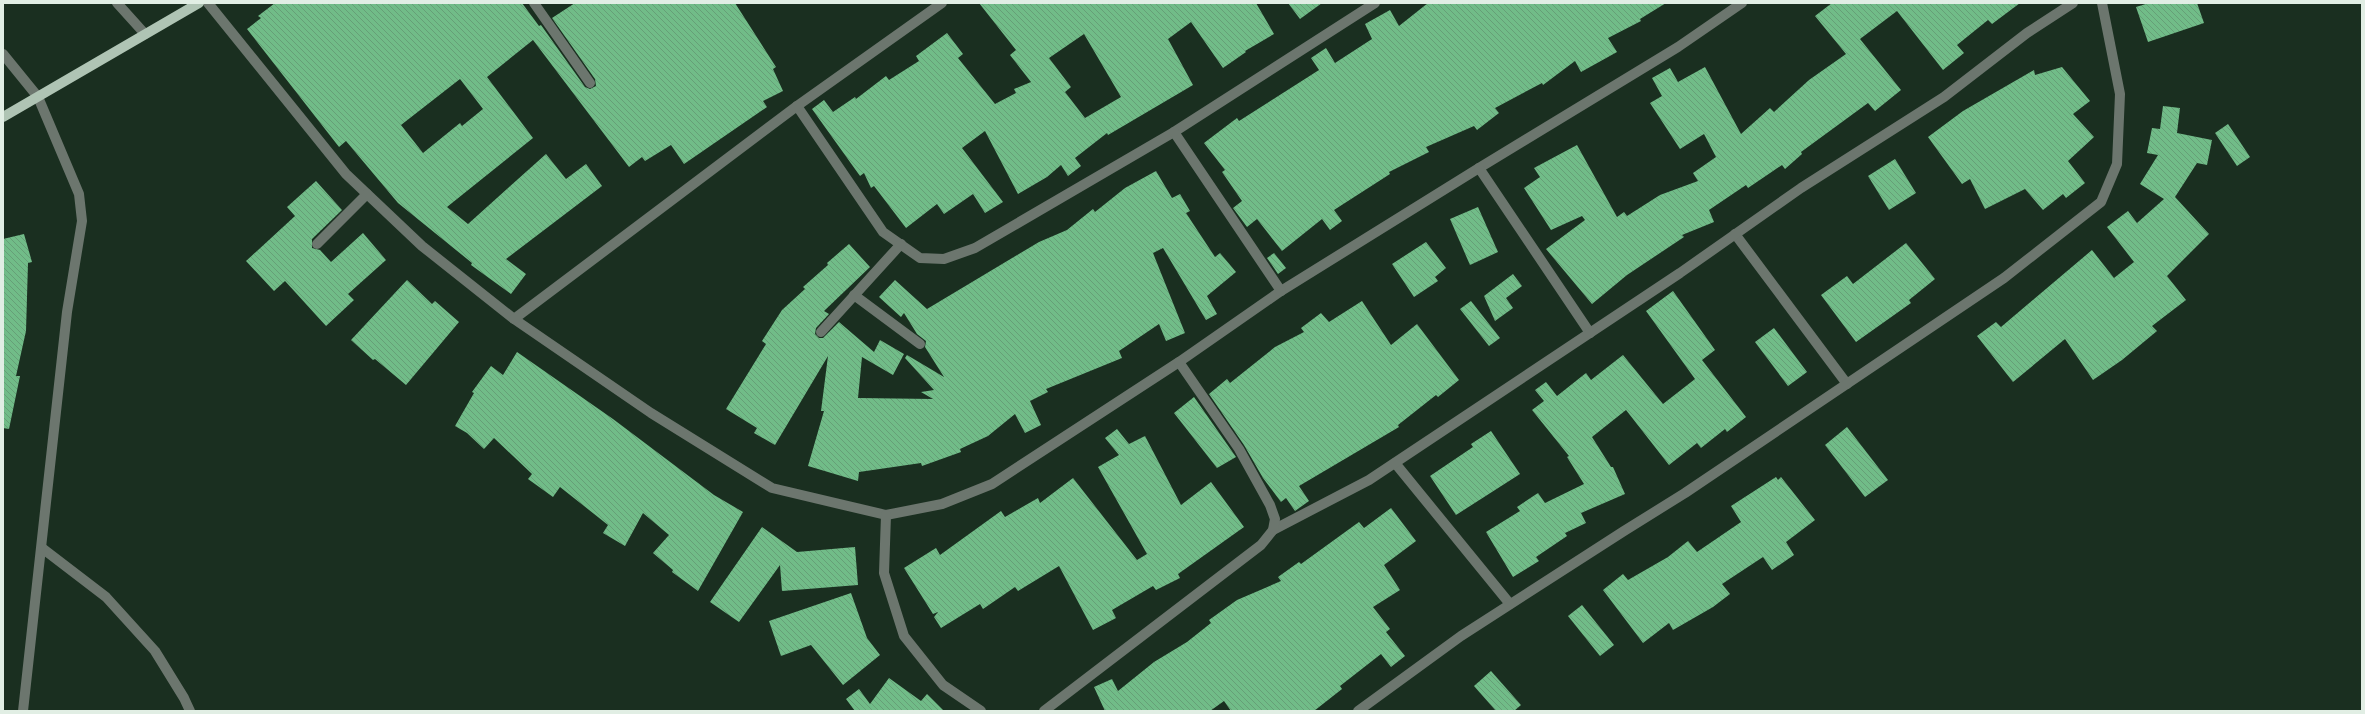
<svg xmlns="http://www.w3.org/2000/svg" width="2365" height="714" viewBox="0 0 2365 714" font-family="Ubuntu,sans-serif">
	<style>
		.building { fill: url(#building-back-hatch); fill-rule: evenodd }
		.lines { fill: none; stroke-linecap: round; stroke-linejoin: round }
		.minor { stroke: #6c766e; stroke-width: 10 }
		.major { stroke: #afc4b4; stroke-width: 10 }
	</style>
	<defs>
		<pattern id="building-back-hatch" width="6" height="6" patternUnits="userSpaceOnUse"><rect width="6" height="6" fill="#71bc88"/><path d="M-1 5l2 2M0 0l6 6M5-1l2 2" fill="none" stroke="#669f77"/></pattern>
	</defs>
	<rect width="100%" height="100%" fill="#1a2f20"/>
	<g class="building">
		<path d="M 275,3 L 522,3 L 539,26 L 541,25 L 585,87 L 590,89 L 596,86 L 595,79 L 552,18 L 575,3 L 735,3 L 776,67 L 773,69 L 783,91 L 763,101 L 767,107 L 684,164 L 671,145 L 645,161 L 642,157 L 629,167 L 533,40 L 487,77 L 533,138 L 447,207 L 468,224 L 546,154 L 566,179 L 586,164 L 602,186 L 506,259 L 526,274 L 511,294 L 471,265 L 472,263 L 398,203 L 346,141 L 339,147 L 247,29 L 261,18 L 258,16 ZM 460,79 L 483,109 L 462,126 L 460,123 L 423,153 L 401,125 Z"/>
		<path d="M 979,3 L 1256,3 L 1274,34 L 1245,51 L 1246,52 L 1223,68 L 1191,22 L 1168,39 L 1193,85 L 1108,135 L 1107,133 L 1075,158 L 1081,166 L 1068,176 L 1061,165 L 1047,177 L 1018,194 L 985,131 L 962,148 L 1003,202 L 985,213 L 973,194 L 944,214 L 937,204 L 906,228 L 874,186 L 871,188 L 864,173 L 860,176 L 812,109 L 824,100 L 833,112 L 855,97 L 856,99 L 886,76 L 889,80 L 919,61 L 916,56 L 947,33 L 963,54 L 958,58 L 995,104 L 1016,93 L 1014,89 L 1031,82 L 1010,55 L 1016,50 ZM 1084,34 L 1121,97 L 1085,118 L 1065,92 L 1071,87 L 1049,58 Z"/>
		<path d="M 1288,3 L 1322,3 L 1300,19 Z"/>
		<path d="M 1428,3 L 1666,3 L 1640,19 L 1641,21 L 1608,38 L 1617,52 L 1581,72 L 1575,61 L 1543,85 L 1542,83 L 1495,108 L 1499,113 L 1477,130 L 1474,126 L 1426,147 L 1429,152 L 1389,172 L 1390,174 L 1334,210 L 1342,221 L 1330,230 L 1322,219 L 1282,251 L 1257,219 L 1247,227 L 1233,208 L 1242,201 L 1222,172 L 1225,170 L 1204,143 L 1237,118 L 1239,121 L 1319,70 L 1311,58 L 1326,48 L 1335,63 L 1372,39 L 1365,24 L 1390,10 L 1399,26 Z"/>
		<path d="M 1832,3 L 2020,3 L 1992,24 L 1988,20 L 1957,45 L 1964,53 L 1943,70 L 1897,11 L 1860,39 L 1901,90 L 1875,111 L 1868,103 L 1801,152 L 1802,154 L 1785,169 L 1782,165 L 1748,188 L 1746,185 L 1709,210 L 1714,222 L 1682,235 L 1684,237 L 1627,275 L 1592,304 L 1546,249 L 1585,220 L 1582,216 L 1551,230 L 1524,188 L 1540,177 L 1534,168 L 1577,145 L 1617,217 L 1624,212 L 1627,216 L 1660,195 L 1698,181 L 1693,173 L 1716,157 L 1704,134 L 1680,149 L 1650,103 L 1662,96 L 1652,78 L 1670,68 L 1678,82 L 1705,67 L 1741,134 L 1770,108 L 1774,112 L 1809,80 L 1846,54 L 1815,16 Z"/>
		<path d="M 2149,3 L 2197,3 L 2204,23 L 2148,42 L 2136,7 Z"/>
		<path d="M 2062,67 L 2090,101 L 2073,114 L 2094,137 L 2068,161 L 2085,183 L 2066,198 L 2063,194 L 2043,210 L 2025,189 L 1985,209 L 1970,179 L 1962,184 L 1928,137 L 1963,111 L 2034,70 L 2035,75 Z"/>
		<path d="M 2163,106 L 2180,108 L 2177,133 L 2212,140 L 2207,165 L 2197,163 L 2175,197 L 2209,234 L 2167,276 L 2186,300 L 2152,326 L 2157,331 L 2122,360 L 2093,380 L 2065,339 L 2013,382 L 1977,336 L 1996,322 L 2001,327 L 2092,250 L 2114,278 L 2134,262 L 2107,227 L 2128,211 L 2137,223 L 2164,199 L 2140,184 L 2158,155 L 2147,153 L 2152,128 L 2160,129 Z"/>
		<path d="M 2228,124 L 2250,157 L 2237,166 L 2215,133 Z"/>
		<path d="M 1895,159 L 1916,193 L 1889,210 L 1868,176 Z"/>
		<path d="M 1156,171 L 1172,198 L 1180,194 L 1190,211 L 1186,213 L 1215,257 L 1220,253 L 1236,272 L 1207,296 L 1217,314 L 1206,320 L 1163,248 L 1153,253 L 1185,333 L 1166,341 L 1159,324 L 1119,351 L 1122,358 L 1046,389 L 1048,392 L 1030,401 L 1041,425 L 1025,433 L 1015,414 L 988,436 L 960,449 L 961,452 L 922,466 L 921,463 L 859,472 L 858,481 L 808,466 L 824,411 L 821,411 L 828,356 L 775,445 L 754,433 L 757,428 L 726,409 L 766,344 L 762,341 L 782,310 L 805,289 L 803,287 L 828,265 L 827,263 L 849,244 L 870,267 L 824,311 L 829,314 L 816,328 L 815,334 L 819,338 L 823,338 L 839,322 L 874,352 L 880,340 L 904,354 L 893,375 L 862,357 L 858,398 L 933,399 L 921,392 L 934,390 L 905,358 L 907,355 L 944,377 L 925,347 L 926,341 L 917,334 L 904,313 L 901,317 L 879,297 L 895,280 L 927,309 L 1039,242 L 1067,230 L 1093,209 L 1095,212 L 1125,188 Z"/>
		<path d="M 316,181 L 342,210 L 312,239 L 312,248 L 320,250 L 331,262 L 363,233 L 386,260 L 348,294 L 354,300 L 326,326 L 285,281 L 274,291 L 246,261 L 295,216 L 287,207 Z"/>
		<path d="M 1478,207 L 1498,252 L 1470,265 L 1450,219 Z"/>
		<path d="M 24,234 L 32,262 L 28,263 L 26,331 L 16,376 L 20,376 L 9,429 L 3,428 L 3,239 Z"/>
		<path d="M 1426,242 L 1446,268 L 1435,277 L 1438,281 L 1414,297 L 1392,264 Z"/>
		<path d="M 1906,243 L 1935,279 L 1909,300 L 1911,303 L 1856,342 L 1821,295 L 1847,276 L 1853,284 Z"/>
		<path d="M 1274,253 L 1286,268 L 1278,274 L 1267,258 Z"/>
		<path d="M 1513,274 L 1522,286 L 1506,298 L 1513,308 L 1495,321 L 1484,296 Z"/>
		<path d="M 407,280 L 432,304 L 435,301 L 459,322 L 406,385 L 375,359 L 373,360 L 351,340 Z"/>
		<path d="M 1673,291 L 1715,350 L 1702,360 L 1746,417 L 1727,432 L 1725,429 L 1701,448 L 1697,443 L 1669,465 L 1626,410 L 1592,437 L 1611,467 L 1613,467 L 1625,494 L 1581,513 L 1586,523 L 1565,533 L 1567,536 L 1536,557 L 1539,561 L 1513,577 L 1486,532 L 1520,511 L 1517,507 L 1538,493 L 1545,503 L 1584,484 L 1567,457 L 1569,456 L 1532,410 L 1544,401 L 1535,390 L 1546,382 L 1557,396 L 1586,373 L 1591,380 L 1623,355 L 1663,404 L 1695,379 L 1646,311 Z"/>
		<path d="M 1362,301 L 1391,345 L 1417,324 L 1459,380 L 1438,397 L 1436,395 L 1398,425 L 1399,427 L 1299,486 L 1309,501 L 1295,511 L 1286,498 L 1281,502 L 1263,478 L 1244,445 L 1209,394 L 1227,379 L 1230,383 L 1275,347 L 1304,332 L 1301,328 L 1321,313 L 1329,322 Z"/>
		<path d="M 1471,301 L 1500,338 L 1489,346 L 1460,309 Z"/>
		<path d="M 1774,328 L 1807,372 L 1788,386 L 1755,342 Z"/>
		<path d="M 517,352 L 613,419 L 714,495 L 743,512 L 698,591 L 672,572 L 673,570 L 653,553 L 669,535 L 643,513 L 625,546 L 603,533 L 608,525 L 560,487 L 553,497 L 528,479 L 532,474 L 494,438 L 484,449 L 467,433 L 455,426 L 474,393 L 472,392 L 491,366 L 503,375 Z"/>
		<path d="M 1194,397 L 1236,457 L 1217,468 L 1174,413 Z"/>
		<path d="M 1847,427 L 1888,480 L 1865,497 L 1825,445 Z"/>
		<path d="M 1117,429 L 1129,444 L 1145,436 L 1181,505 L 1211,482 L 1244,527 L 1178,574 L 1180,578 L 1156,590 L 1153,586 L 1112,610 L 1116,618 L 1093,630 L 1059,566 L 1018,591 L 1015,587 L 983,609 L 980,604 L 941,628 L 934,617 L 938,612 L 933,614 L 904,568 L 936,548 L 940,555 L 1001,511 L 1005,517 L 1038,498 L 1040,503 L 1073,478 L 1137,560 L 1147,554 L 1098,467 L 1119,455 L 1105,438 Z"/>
		<path d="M 1491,431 L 1520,474 L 1456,515 L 1430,476 L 1473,447 L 1471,444 Z"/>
		<path d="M 1776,477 L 1778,480 L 1781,477 L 1815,520 L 1786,542 L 1794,555 L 1772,570 L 1763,557 L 1722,584 L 1730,594 L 1713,607 L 1673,630 L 1669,623 L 1643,643 L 1603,590 L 1623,574 L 1628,580 L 1668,557 L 1688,541 L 1697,552 L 1741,522 L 1731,506 Z"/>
		<path d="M 1391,508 L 1416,541 L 1384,565 L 1400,590 L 1373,607 L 1390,629 L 1386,632 L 1405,656 L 1391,667 L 1381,654 L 1340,686 L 1342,689 L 1314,711 L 1231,711 L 1224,701 L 1210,711 L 1105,711 L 1094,687 L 1112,679 L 1118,691 L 1154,662 L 1187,642 L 1211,623 L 1209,620 L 1237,600 L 1281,581 L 1278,577 L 1299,562 L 1301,564 L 1359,522 L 1364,528 Z"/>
		<path d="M 762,527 L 797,552 L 855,547 L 858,585 L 782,591 L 780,565 L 739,622 L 710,602 Z"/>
		<path d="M 851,593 L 867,638 L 880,655 L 843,685 L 811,645 L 781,656 L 769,621 Z"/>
		<path d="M 1582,605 L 1614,645 L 1600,656 L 1568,616 Z"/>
		<path d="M 1491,671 L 1521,705 L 1514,711 L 1496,711 L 1474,686 Z"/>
		<path d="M 889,678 L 921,701 L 927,694 L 944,711 L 855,711 L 846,699 L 859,689 L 870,704 Z"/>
	</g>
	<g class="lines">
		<g class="minor">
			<path d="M 117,3 L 145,34"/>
			<path d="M 208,3 L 346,174 L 422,246 L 514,319 L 651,413 L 772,488 L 886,515 L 942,504 L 992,484 L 1179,362 L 1281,291 L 1479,168 L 1678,47 L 1742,3"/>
			<path d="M 534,3 L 590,83"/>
			<path d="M 3,54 L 38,97 L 79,194 L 82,221 L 67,312 L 23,711"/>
			<path d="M 797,106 L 883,232 L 920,258 L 944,259 L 975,248 L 1174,132 L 1375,3"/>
			<path d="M 1174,132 L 1281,291"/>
			<path d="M 1479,168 L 1590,333"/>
			<path d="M 1735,234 L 1847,384"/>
			<path d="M 317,244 L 367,194"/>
			<path d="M 854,295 L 920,344"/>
			<path d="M 514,319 L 797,106 L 942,3"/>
			<path d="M 821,332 L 901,244"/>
			<path d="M 1395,463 L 1510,604"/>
			<path d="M 886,515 L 884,573 L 904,636 L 943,685 L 981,711"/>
			<path d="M 1273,530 L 1369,480 L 1680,273 L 1801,188 L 1944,97 L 2027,33 L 2073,3"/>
			<path d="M 42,548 L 106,597 L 155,651 L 184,698 L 190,711"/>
			<path d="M 1044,711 L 1261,545 L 1273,530 L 1275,519 L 1270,505 L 1239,449 L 1179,362"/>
			<path d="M 1358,711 L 1461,636 L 1624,531 L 1685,493 L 2004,278 L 2101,202 L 2117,164 L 2120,94 L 2102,3"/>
		</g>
		<path class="major" d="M 3,117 L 199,3"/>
	</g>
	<rect width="2365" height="714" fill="none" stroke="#e1eee4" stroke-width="8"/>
</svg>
